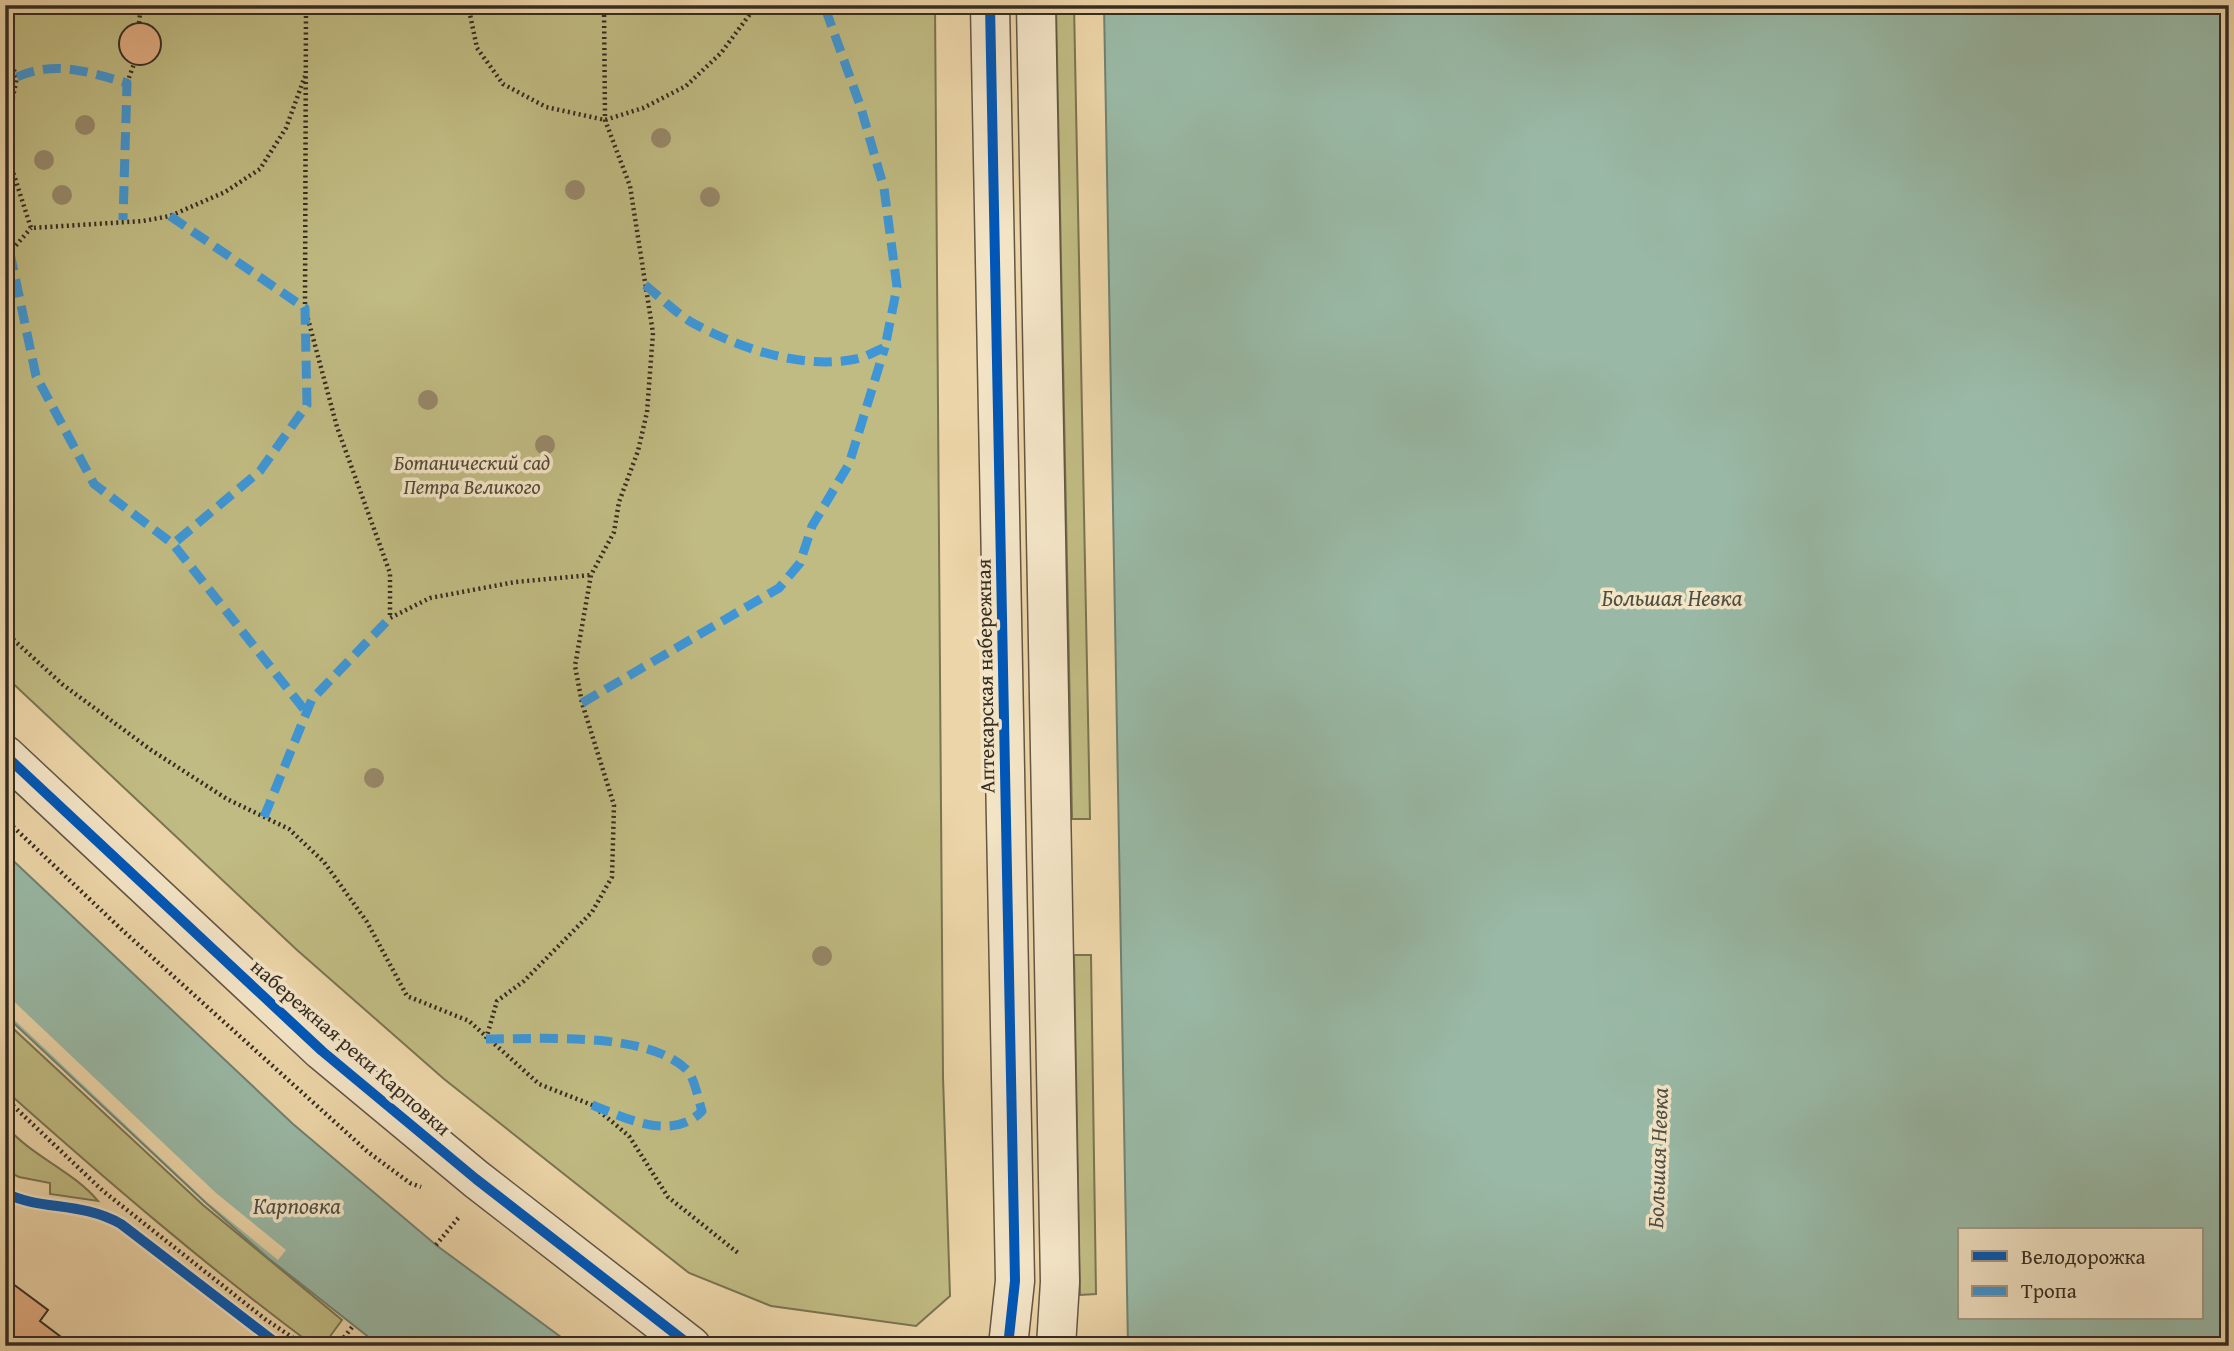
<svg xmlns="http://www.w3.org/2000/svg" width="2234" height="1351" viewBox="0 0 2234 1351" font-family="'Gentium Book Plus',serif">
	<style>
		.green { fill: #c0bb82; stroke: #7a7452; stroke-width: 2 }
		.water { fill: #99b9a6; stroke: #718172; stroke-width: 2; fill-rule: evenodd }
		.pier { fill: #ecd5a8 }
		.building { fill: #e4af85; stroke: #352c23; stroke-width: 2 }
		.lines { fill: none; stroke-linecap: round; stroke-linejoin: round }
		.minor-casing { stroke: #635644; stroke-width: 41 }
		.path { stroke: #352c23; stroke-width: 4.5; stroke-dasharray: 2 3.5; stroke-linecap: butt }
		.minor { stroke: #f3e4c6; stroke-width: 38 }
		.quiet { stroke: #3e96d6; stroke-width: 9; stroke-dasharray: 18 9; stroke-linecap: butt }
		.cycleway-casing { stroke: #f3e4c6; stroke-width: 15 }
		.cycleway { stroke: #0057b8; stroke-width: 10 }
		.tree { fill: #978869 }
		.labels { text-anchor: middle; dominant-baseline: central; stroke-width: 7; stroke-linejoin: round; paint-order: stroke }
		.park-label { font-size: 21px; font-style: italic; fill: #514936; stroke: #f3e4c6 }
		.street-label { font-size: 21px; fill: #352c23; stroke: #f3e4c6 }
		.water-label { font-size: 23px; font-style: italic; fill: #4e4f44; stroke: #f3e4c6 }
	</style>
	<rect width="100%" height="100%" fill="#ecd5a8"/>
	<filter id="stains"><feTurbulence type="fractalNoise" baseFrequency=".00286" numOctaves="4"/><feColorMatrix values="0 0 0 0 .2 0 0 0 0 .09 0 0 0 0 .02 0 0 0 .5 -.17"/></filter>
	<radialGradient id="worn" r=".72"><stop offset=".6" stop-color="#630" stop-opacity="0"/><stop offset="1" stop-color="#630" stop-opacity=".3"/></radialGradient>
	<g class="green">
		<path d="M 5,5 L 935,5 L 943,1077 L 950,1296 L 916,1326 L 771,1306 L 689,1273 L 444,1079 L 297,950 L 5,676 Z"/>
		<path d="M 1056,5 L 1074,5 L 1090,819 L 1072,819 Z"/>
		<path d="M 1074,955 L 1091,955 L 1096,1294 L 1080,1295 Z"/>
		<path d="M 5,1021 L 203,1205 L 342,1320 L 323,1346 L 314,1346 C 206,1266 105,1179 5,1090 Z"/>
		<path d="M 5,1125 C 32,1157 72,1170 98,1201 L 50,1194 L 50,1183 L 19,1177 L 5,1170 Z"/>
	</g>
	<g class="water">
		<path d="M 1104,5 L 2229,5 L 2229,1346 L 1128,1346 ZM 1959,1230 L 2201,1230 L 2201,1318 L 1959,1318 Z"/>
		<path d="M 5,853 L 293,1124 L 436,1245 L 573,1346 L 380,1346 L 268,1258 L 206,1203 L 5,1015 Z"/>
	</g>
	<path class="pier" d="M 5,993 L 216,1193 L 286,1250 L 278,1260 L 207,1202 L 5,1011 Z"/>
	<g class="building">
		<circle cx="140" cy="44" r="21"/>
		<path d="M 5,1278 L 48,1310 L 40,1321 L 73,1346 L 5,1346 Z"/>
	</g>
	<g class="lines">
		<defs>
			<g id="minor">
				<path d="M 990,5 L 1015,1281 L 1008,1346"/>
				<path d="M 1036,5 L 1060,1282 L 1056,1346"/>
				<path d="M 5,755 L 322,1051 L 476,1179 L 691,1346"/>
			</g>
		</defs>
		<use href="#minor" class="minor-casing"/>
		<g class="path">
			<path d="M 306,5 L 305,308 L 337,427 L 390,573 L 390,618 L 430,598 L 515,582 L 591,575"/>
			<path d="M 468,5 L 477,48 L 503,84 L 546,107 L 605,120 L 643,108 L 686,86 L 721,53 L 750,14 L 752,5"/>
			<path d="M 139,23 L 141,5"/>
			<path d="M 5,50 L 17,77 L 5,137"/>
			<path d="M 127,83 L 134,64"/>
			<path d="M 5,147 L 31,228 L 143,221 L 170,216 L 225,192 L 260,169 L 286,128 L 305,76"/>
			<path d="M 5,258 L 31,228"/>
			<path d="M 5,632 L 62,684 L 151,750 L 227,799 L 289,829 L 324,862 L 367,922 L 407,996 L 469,1021 L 539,1084 L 592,1105 L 629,1136 L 668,1197 L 738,1253"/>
			<path d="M 5,819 L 121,929 L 368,1152 L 410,1183 L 421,1187"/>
			<path d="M 486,1039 L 497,1001 L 524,981 L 592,912 L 612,877 L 614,805 L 582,703 L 575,666 L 591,575 L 614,532 L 619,502 L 638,451 L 647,412 L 653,333 L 630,186 L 605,120 L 604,5"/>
			<path d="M 5,1098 L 103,1191 L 265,1319 L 305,1346"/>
			<path d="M 436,1245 L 459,1217"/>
			<path d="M 337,1346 L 353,1326"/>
		</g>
		<use href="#minor" class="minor"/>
		<g class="quiet">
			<path d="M 17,77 C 55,60 89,72 127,83 L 123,220"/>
			<path d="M 170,216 L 305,308 L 307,405 L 260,471 L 173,544"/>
			<path d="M 10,253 L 36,376 L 94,484 L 173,544 L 307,713"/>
			<path d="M 645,285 C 660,297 675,312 691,322 C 738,348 802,370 856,359 C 866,357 876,351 885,347 L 897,287 L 884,188 L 860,105 L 824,5"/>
			<path d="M 582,703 L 779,588 L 800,563 L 812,526 L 849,464 L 885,347"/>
			<path d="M 264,817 L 312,699 L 390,618"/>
			<path d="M 486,1039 C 539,1039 648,1031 687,1070 C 695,1079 698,1099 702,1111 C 672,1142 626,1118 592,1105"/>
		</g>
		<defs>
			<g id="cycleway">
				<path d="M 990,5 L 1015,1281 L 1008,1346"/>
				<path d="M 5,755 L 322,1051 L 476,1179 L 691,1346"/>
				<path d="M 5,1193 C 42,1211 80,1201 121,1224 L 280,1346"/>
			</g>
		</defs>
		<use href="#cycleway" class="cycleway-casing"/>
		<use href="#cycleway" class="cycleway"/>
	</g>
	<g class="tree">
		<circle cx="85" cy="125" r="10"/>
		<circle cx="661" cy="138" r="10"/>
		<circle cx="44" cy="160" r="10"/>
		<circle cx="575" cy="190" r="10"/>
		<circle cx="62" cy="195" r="10"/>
		<circle cx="710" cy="197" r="10"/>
		<circle cx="428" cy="400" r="10"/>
		<circle cx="545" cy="445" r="10"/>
		<circle cx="374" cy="778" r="10"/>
		<circle cx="822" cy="956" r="10"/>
	</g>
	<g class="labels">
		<g class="park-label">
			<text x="472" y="462">Ботанический сад<tspan x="472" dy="24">Петра Великого</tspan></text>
		</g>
		<g class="street-label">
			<text transform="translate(985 676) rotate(-91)">Аптекарская набережная</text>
			<text transform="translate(351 1047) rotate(41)">набережная реки Карповки</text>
		</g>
		<g class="water-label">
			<text x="1672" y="597">Большая Невка</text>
			<text transform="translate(1657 1158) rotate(-88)">Большая Невка</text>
			<text x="297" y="1205">Карповка</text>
		</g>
	</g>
	<rect width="2234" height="1351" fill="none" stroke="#ecd5a8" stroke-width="28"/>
	<rect x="7" y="7" width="2220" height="1337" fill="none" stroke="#352c23" stroke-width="3.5"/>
	<rect x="14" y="14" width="2206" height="1323" fill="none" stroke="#352c23" stroke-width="2"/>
	<rect x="1958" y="1228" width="245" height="91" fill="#f3e4c6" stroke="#a79a85" stroke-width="2"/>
	<rect x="1972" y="1251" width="35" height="10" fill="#0057b8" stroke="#a79a85" stroke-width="2"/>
	<text x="2021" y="1264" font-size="21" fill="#352c23">Велодорожка</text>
	<rect x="1972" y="1286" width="35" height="10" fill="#3e96d6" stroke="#a79a85" stroke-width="2"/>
	<text x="2021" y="1298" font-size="21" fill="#352c23">Тропа</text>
	<rect width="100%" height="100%" filter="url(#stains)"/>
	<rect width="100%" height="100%" fill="url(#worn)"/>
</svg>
